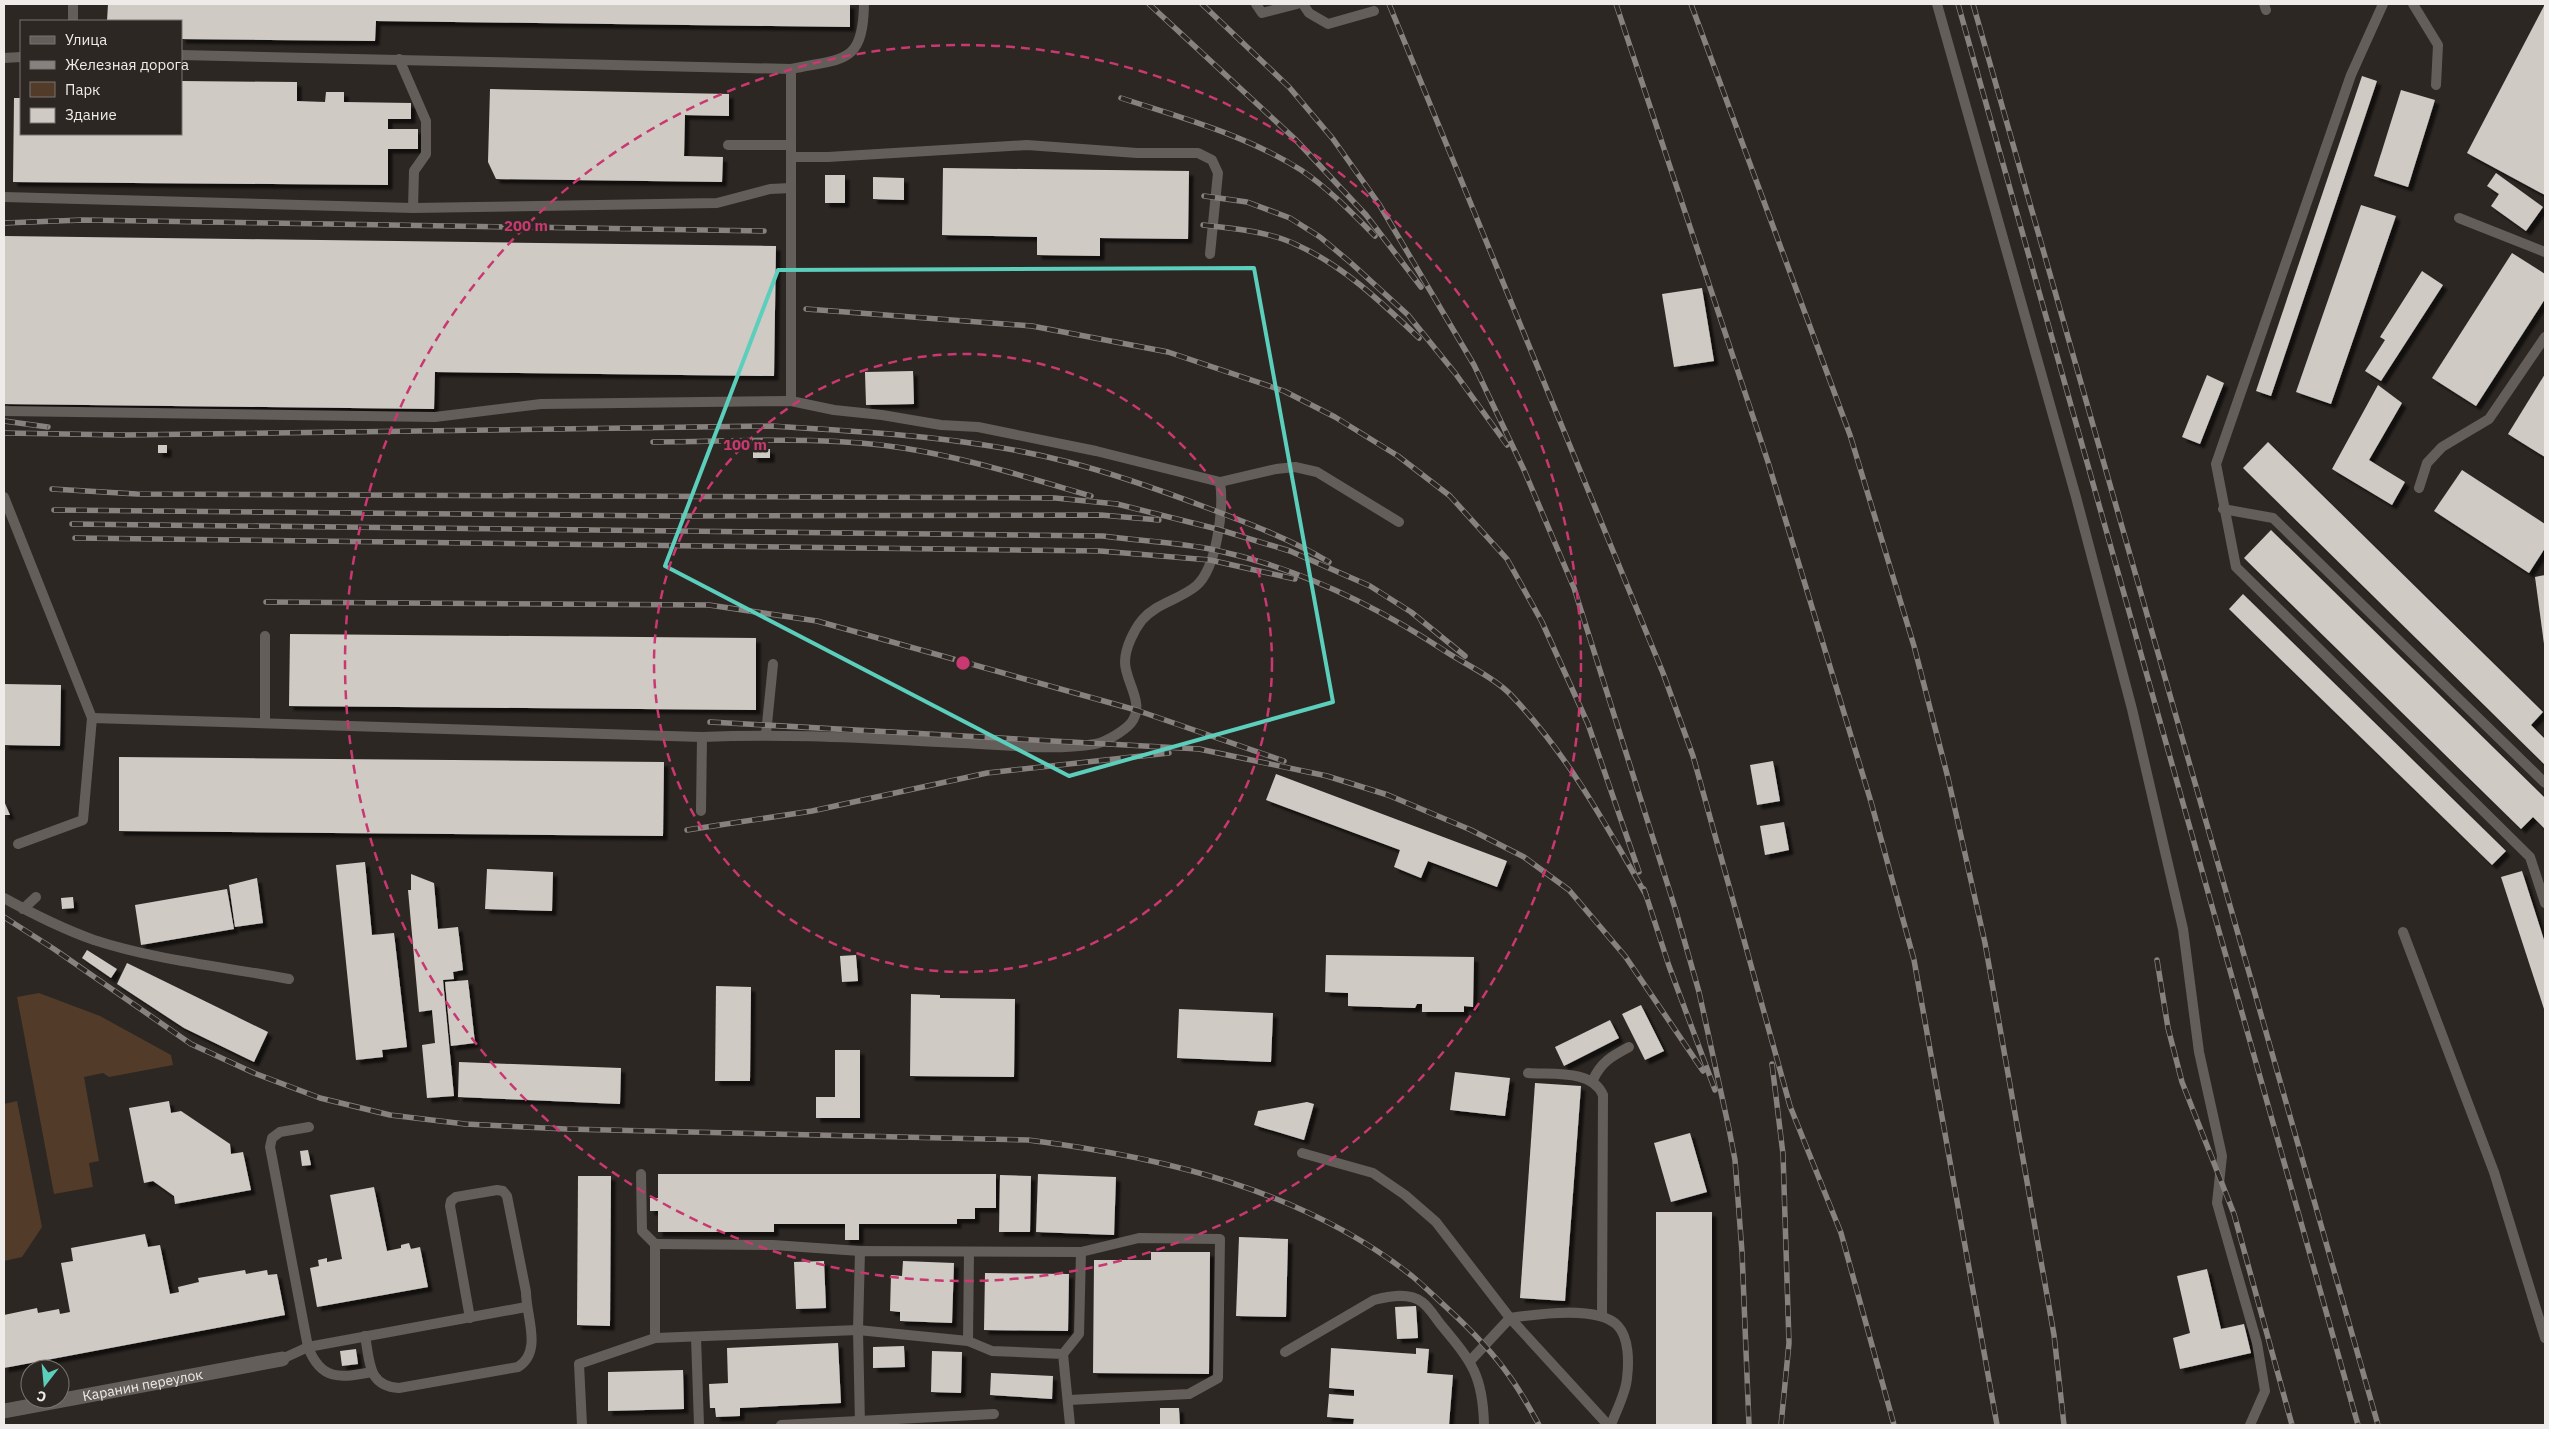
<svg xmlns="http://www.w3.org/2000/svg" width="2549" height="1429" viewBox="0 0 2549 1429" font-family="'IBM Plex Sans',sans-serif">
	<style>
		.green { fill: #523b28 }
		.building { fill: #d0cac5; filter: url(#shadow) }
		.lines { fill: none; stroke-linecap: round; stroke-linejoin: round }
		.service { stroke: #645e5a; stroke-width: 10 }
		.minor { stroke: #645e5a; stroke-width: 15 }
		.rail-casing { stroke: #87827f; stroke-width: 5.5 }
		.rail { stroke: #2c2723; stroke-width: 4; stroke-dasharray: 11; stroke-linecap: butt }
		.marked { fill: none; stroke: #5bcebc; stroke-width: 4; stroke-linejoin: round }
		.ring { fill: none; stroke: #c93870; stroke-width: 2.5; stroke-dasharray: 9 6 }
		.labels { text-anchor: middle; dominant-baseline: central; stroke-width: 5; stroke-linejoin: round; paint-order: stroke }
		.street-label { font-size: 14px; fill: #eeebe8; stroke: #2c2723 }
		.centre { fill: #c93870; stroke: #2c2723; stroke-width: 2.5 }
		.ring-label { font-size: 15px; text-anchor: middle; font-weight: bold; fill: #c93870; stroke: #2c2723; stroke-width: 5; stroke-linejoin: round; paint-order: stroke }
	</style>
	<defs>
		<filter id="shadow"><feDropShadow dx="4.5" dy="4.5" stdDeviation="1" flood-color="#0009"/></filter>
	</defs>
	<rect width="100%" height="100%" fill="#2c2723"/>
	<g class="green">
		<path d="M 39,993 L 100,1016 L 171,1055 L 173,1065 L 109,1077 L 103,1073 L 84,1077 L 99,1161 L 89,1163 L 93,1187 L 54,1194 L 17,997 Z"/>
		<path d="M 17,1101 L 42,1227 L 22,1257 L 4,1261 L 4,1104 Z"/>
	</g>
	<g class="building">
		<path d="M 108,4 L 850,4 L 850,27 L 376,21 L 375,41 L 181,39 L 181,21 L 107,21 Z"/>
		<path d="M 2545,4 L 2545,195 L 2467,153 Z"/>
		<path d="M 2362,76 L 2377,81 L 2271,396 L 2256,391 Z"/>
		<path d="M 181,81 L 297,82 L 297,101 L 325,102 L 326,92 L 344,92 L 344,102 L 411,103 L 411,119 L 388,119 L 388,129 L 418,129 L 418,149 L 388,149 L 388,185 L 13,182 L 14,98 L 21,98 L 21,134 L 181,134 Z"/>
		<path d="M 490,89 L 729,94 L 729,116 L 685,115 L 684,156 L 723,157 L 722,182 L 496,179 L 488,162 Z"/>
		<path d="M 2401,90 L 2435,100 L 2408,187 L 2374,176 Z"/>
		<path d="M 943,168 L 1189,171 L 1188,239 L 1100,238 L 1100,256 L 1037,255 L 1037,237 L 942,235 Z"/>
		<path d="M 2496,173 L 2543,207 L 2526,231 L 2491,206 L 2499,194 L 2487,186 Z"/>
		<rect x="825" y="175" width="20" height="28"/>
		<path d="M 873,177 L 904,178 L 904,200 L 873,199 Z"/>
		<path d="M 2361,205 L 2396,216 L 2331,404 L 2296,392 Z"/>
		<path d="M 4,236 L 776,246 L 774,376 L 435,372 L 434,409 L 4,404 Z"/>
		<path d="M 2512,253 L 2545,274 L 2545,299 L 2476,406 L 2432,378 Z"/>
		<path d="M 2422,271 L 2443,285 L 2381,381 L 2365,371 L 2385,340 L 2380,337 Z"/>
		<path d="M 1702,288 L 1714,361 L 1674,367 L 1662,294 Z"/>
		<path d="M 913,371 L 914,404 L 866,405 L 865,372 Z"/>
		<path d="M 2545,374 L 2545,457 L 2508,434 Z"/>
		<path d="M 2207,375 L 2224,383 L 2200,444 L 2182,437 Z"/>
		<path d="M 2378,385 L 2402,403 L 2369,460 L 2405,482 L 2392,505 L 2332,469 Z"/>
		<path d="M 2268,442 L 2543,712 L 2531,725 L 2545,739 L 2545,765 L 2243,468 Z"/>
		<rect x="158" y="445" width="9" height="8"/>
		<rect x="753" y="449" width="17" height="9"/>
		<path d="M 2462,470 L 2545,524 L 2545,548 L 2529,573 L 2434,511 Z"/>
		<path d="M 2271,530 L 2545,798 L 2545,829 L 2533,817 L 2521,829 L 2244,558 Z"/>
		<path d="M 2545,575 L 2545,644 L 2544,644 L 2535,577 Z"/>
		<path d="M 2243,594 L 2506,851 L 2492,865 L 2229,609 Z"/>
		<path d="M 290,634 L 756,638 L 756,710 L 289,706 Z"/>
		<path d="M 4,684 L 61,685 L 60,746 L 4,745 Z"/>
		<path d="M 119,757 L 664,762 L 663,836 L 119,831 Z"/>
		<path d="M 1773,761 L 1780,801 L 1757,805 L 1750,765 Z"/>
		<path d="M 1276,774 L 1507,861 L 1497,887 L 1428,861 L 1421,878 L 1394,867 L 1400,850 L 1266,800 Z"/>
		<path d="M 4,801 L 10,815 L 4,815 Z"/>
		<path d="M 1784,822 L 1789,850 L 1765,855 L 1760,826 Z"/>
		<path d="M 365,862 L 372,935 L 394,933 L 407,1047 L 382,1050 L 383,1057 L 356,1060 L 336,865 Z"/>
		<path d="M 487,869 L 553,872 L 552,911 L 485,909 Z"/>
		<path d="M 2522,871 L 2545,943 L 2545,1012 L 2501,877 Z"/>
		<path d="M 411,874 L 434,883 L 438,929 L 458,927 L 463,970 L 453,972 L 454,979 L 443,980 L 454,1096 L 427,1098 L 422,1045 L 435,1043 L 432,1010 L 419,1012 L 408,890 L 411,890 Z"/>
		<path d="M 257,878 L 263,923 L 235,927 L 229,885 Z"/>
		<path d="M 227,889 L 234,929 L 141,945 L 135,905 Z"/>
		<path d="M 73,897 L 74,908 L 62,909 L 61,898 Z"/>
		<path d="M 87,950 L 117,969 L 111,978 L 82,958 Z"/>
		<path d="M 856,955 L 858,981 L 842,982 L 840,956 Z"/>
		<path d="M 1326,955 L 1474,957 L 1473,1007 L 1464,1006 L 1464,1012 L 1422,1012 L 1422,1004 L 1417,1004 L 1415,1008 L 1348,1006 L 1348,993 L 1325,992 Z"/>
		<path d="M 127,963 L 268,1032 L 254,1062 L 184,1028 L 117,984 Z"/>
		<path d="M 468,980 L 475,1043 L 451,1046 L 445,982 Z"/>
		<path d="M 716,986 L 751,987 L 750,1081 L 715,1081 Z"/>
		<path d="M 911,994 L 940,995 L 940,998 L 1015,999 L 1014,1077 L 910,1076 Z"/>
		<path d="M 1641,1005 L 1664,1051 L 1645,1060 L 1622,1014 Z"/>
		<path d="M 1179,1009 L 1273,1013 L 1271,1062 L 1177,1058 Z"/>
		<path d="M 1610,1020 L 1619,1038 L 1564,1066 L 1555,1047 Z"/>
		<path d="M 835,1050 L 860,1050 L 860,1118 L 816,1118 L 816,1097 L 835,1097 Z"/>
		<path d="M 459,1062 L 621,1068 L 620,1104 L 458,1097 Z"/>
		<path d="M 1455,1072 L 1510,1078 L 1505,1116 L 1450,1110 Z"/>
		<path d="M 1535,1083 L 1581,1086 L 1565,1301 L 1520,1298 Z"/>
		<path d="M 169,1101 L 171,1113 L 181,1111 L 230,1144 L 231,1154 L 243,1152 L 251,1190 L 175,1204 L 174,1196 L 153,1181 L 144,1183 L 129,1108 Z"/>
		<path d="M 1307,1102 L 1314,1104 L 1304,1140 L 1254,1125 L 1258,1111 Z"/>
		<path d="M 1690,1133 L 1707,1192 L 1671,1202 L 1654,1143 Z"/>
		<path d="M 308,1150 L 311,1165 L 302,1166 L 300,1151 Z"/>
		<path d="M 658,1174 L 996,1174 L 996,1208 L 975,1208 L 975,1219 L 957,1219 L 957,1224 L 859,1224 L 859,1240 L 845,1240 L 845,1224 L 774,1224 L 774,1232 L 658,1232 L 658,1211 L 650,1211 L 650,1198 L 658,1198 Z"/>
		<path d="M 1038,1174 L 1116,1177 L 1114,1235 L 1036,1232 Z"/>
		<path d="M 1000,1175 L 1031,1176 L 1030,1232 L 999,1232 Z"/>
		<path d="M 578,1176 L 611,1176 L 610,1326 L 577,1325 Z"/>
		<path d="M 374,1187 L 387,1251 L 401,1248 L 401,1245 L 409,1243 L 411,1249 L 420,1247 L 428,1287 L 317,1307 L 310,1268 L 319,1266 L 318,1260 L 327,1258 L 327,1262 L 342,1259 L 330,1195 Z"/>
		<rect x="1656" y="1212" width="56" height="213"/>
		<path d="M 145,1234 L 148,1247 L 160,1245 L 170,1294 L 179,1292 L 178,1287 L 199,1282 L 198,1278 L 245,1270 L 246,1274 L 267,1270 L 268,1275 L 277,1274 L 285,1315 L 4,1368 L 4,1315 L 37,1308 L 38,1313 L 59,1309 L 60,1314 L 70,1312 L 61,1263 L 73,1261 L 71,1248 Z"/>
		<path d="M 1239,1237 L 1288,1239 L 1286,1317 L 1236,1316 Z"/>
		<path d="M 1151,1252 L 1210,1252 L 1209,1374 L 1093,1373 L 1094,1260 L 1151,1260 Z"/>
		<path d="M 824,1261 L 826,1308 L 796,1309 L 794,1262 Z"/>
		<path d="M 903,1261 L 954,1263 L 952,1323 L 900,1321 L 900,1312 L 890,1311 L 891,1275 L 902,1276 Z"/>
		<path d="M 2207,1269 L 2221,1329 L 2244,1324 L 2251,1353 L 2180,1369 L 2173,1338 L 2190,1333 L 2177,1276 Z"/>
		<path d="M 985,1273 L 1069,1274 L 1068,1331 L 984,1330 Z"/>
		<path d="M 1416,1306 L 1418,1338 L 1397,1339 L 1395,1307 Z"/>
		<path d="M 838,1343 L 841,1403 L 740,1408 L 740,1416 L 716,1417 L 715,1408 L 710,1408 L 709,1384 L 728,1383 L 727,1348 Z"/>
		<path d="M 904,1346 L 905,1367 L 873,1368 L 873,1347 Z"/>
		<path d="M 1331,1348 L 1416,1354 L 1416,1348 L 1429,1349 L 1427,1373 L 1453,1375 L 1449,1425 L 1353,1425 L 1354,1419 L 1327,1417 L 1329,1394 L 1354,1396 L 1354,1390 L 1329,1388 Z"/>
		<path d="M 356,1349 L 358,1364 L 342,1366 L 340,1351 Z"/>
		<path d="M 932,1351 L 962,1352 L 961,1393 L 931,1392 Z"/>
		<path d="M 683,1370 L 684,1409 L 608,1411 L 608,1372 Z"/>
		<path d="M 991,1373 L 1053,1376 L 1052,1399 L 990,1395 Z"/>
		<path d="M 1160,1408 L 1179,1408 L 1180,1425 L 1160,1425 Z"/>
	</g>
	<g class="lines">
		<g class="service">
			<path d="M 1256,4 L 1262,13 L 1297,4"/>
			<path d="M 1303,4 L 1309,13 L 1328,24 L 1374,11"/>
			<path d="M 1937,4 L 2076,497 L 2132,709 L 2183,929 L 2199,1052 L 2222,1156 L 2217,1203 L 2257,1343 L 2265,1391 L 2250,1425"/>
			<path d="M 2264,4 L 2266,10"/>
			<path d="M 2383,4 L 2351,75 L 2216,464 L 2236,567 L 2530,857 L 2545,903"/>
			<path d="M 2413,4 L 2438,45 L 2436,85"/>
			<path d="M 73,21 L 73,4"/>
			<path d="M 181,55 L 791,69 L 791,401"/>
			<path d="M 4,58 L 21,57"/>
			<path d="M 399,59 L 426,121 L 426,154 L 414,171 L 413,208"/>
			<path d="M 791,69 C 843,58 863,65 864,4"/>
			<path d="M 728,145 L 791,145"/>
			<path d="M 791,157 L 828,157 L 1027,145 L 1137,153 L 1198,153 L 1212,160 L 1218,173 L 1210,254"/>
			<path d="M 4,197 L 413,208 L 717,203 L 770,189 L 791,188"/>
			<path d="M 2459,218 L 2545,252"/>
			<path d="M 4,411 L 435,417 L 541,404 L 791,401 L 834,410 L 882,415 L 941,425 L 978,427 L 1096,451 L 1220,482 L 1276,469 L 1295,467 L 1317,472 L 1399,522"/>
			<path d="M 2419,488 L 2427,463 L 2442,447 L 2489,419 L 2545,337"/>
			<path d="M 4,497 L 92,718 L 83,820 L 18,844"/>
			<path d="M 2223,509 L 2273,518 L 2545,783"/>
			<path d="M 92,718 L 702,737 C 789,733 876,739 963,743 C 1006,745 1052,751 1095,744 C 1106,742 1124,731 1131,723 C 1146,704 1125,682 1125,662 C 1125,648 1134,630 1142,620 C 1158,602 1179,600 1196,586 C 1217,568 1224,508 1220,482"/>
			<path d="M 265,723 L 265,636"/>
			<path d="M 766,734 L 773,664"/>
			<path d="M 701,811 L 702,737"/>
			<path d="M 4,898 C 33,914 63,929 94,940 C 155,960 225,967 289,979"/>
			<path d="M 23,909 L 36,897"/>
			<path d="M 2403,932 L 2494,1172 L 2545,1338"/>
			<path d="M 1528,1073 C 1552,1075 1592,1069 1603,1095 L 1602,1315"/>
			<path d="M 1593,1080 C 1601,1062 1612,1056 1629,1047"/>
			<path d="M 309,1127 L 280,1132 L 272,1138 L 270,1147 L 308,1347 C 321,1381 340,1378 372,1372"/>
			<path d="M 1302,1153 L 1373,1173 L 1405,1195 L 1436,1222 L 1510,1318 L 1608,1425"/>
			<path d="M 641,1174 L 642,1231 L 655,1244 L 655,1338"/>
			<path d="M 655,1244 L 773,1245 L 860,1251"/>
			<path d="M 365,1336 C 370,1361 367,1386 399,1388 L 518,1367 C 543,1351 526,1317 526,1292 L 507,1196 L 503,1191 L 497,1190 L 456,1197 L 451,1201 L 450,1206 L 470,1318"/>
			<path d="M 696,1337 L 699,1425"/>
			<path d="M 968,1341 L 969,1252"/>
			<path d="M 1285,1352 L 1374,1300 C 1389,1296 1409,1292 1422,1302 C 1430,1308 1436,1319 1442,1326 C 1472,1362 1483,1376 1484,1425"/>
			<path d="M 1063,1354 L 1079,1334 L 1081,1252"/>
			<path d="M 282,1359 L 308,1347 L 526,1307"/>
			<path d="M 1471,1360 L 1510,1318 C 1536,1314 1599,1305 1618,1326 C 1629,1338 1629,1362 1627,1378 C 1626,1393 1616,1411 1611,1425"/>
			<path d="M 582,1425 L 579,1364 L 655,1338 L 858,1330 L 968,1341 L 992,1351 L 1063,1354 L 1070,1425"/>
			<path d="M 781,1425 L 994,1414"/>
			<path d="M 860,1425 L 858,1330 L 860,1251 L 1081,1252 L 1139,1238 L 1220,1239 L 1218,1378 L 1189,1394 L 1069,1400"/>
		</g>
		<path class="minor" id="s1" d="M 4,1411 L 282,1359"/>
		<defs>
			<g id="rail">
				<path d="M 1149,4 L 1295,139 L 1366,215 L 1421,287"/>
				<path d="M 1202,4 L 1289,87 L 1333,139 L 1379,204 L 1474,365 L 1524,470 L 1574,588 L 1675,908 L 1699,992 L 1729,1129 L 1735,1160 L 1742,1252 L 1749,1425"/>
				<path d="M 1389,4 L 1663,673 L 1693,756 L 1790,1106 L 1841,1233 L 1894,1425"/>
				<path d="M 1616,4 L 1768,462 L 1871,802 L 1914,960 L 1997,1425"/>
				<path d="M 1691,4 L 1850,435 L 1914,646 L 1948,778 L 1985,943 L 2054,1335 L 2064,1425"/>
				<path d="M 1958,4 L 2358,1425"/>
				<path d="M 1973,4 L 2378,1425"/>
				<path d="M 1121,98 C 1182,118 1246,135 1301,170 C 1328,188 1352,213 1375,236"/>
				<path d="M 1204,196 L 1247,202 L 1290,218 L 1320,237 L 1351,263 L 1408,315 L 1455,373 L 1507,445"/>
				<path d="M 4,223 L 83,220 L 764,231"/>
				<path d="M 1203,225 C 1234,229 1269,231 1297,245 C 1344,266 1382,303 1419,338"/>
				<path d="M 806,309 L 1032,326 L 1168,352 L 1284,391 L 1335,417 L 1398,456 L 1450,496 L 1507,559 L 1542,622 L 1588,724 L 1639,872"/>
				<path d="M 4,421 L 48,427"/>
				<path d="M 4,433 L 124,435 L 772,426 C 871,432 972,437 1068,462 C 1115,474 1160,490 1205,507 C 1248,523 1290,539 1329,562"/>
				<path d="M 653,442 C 734,442 823,435 903,448 C 967,458 1029,478 1091,496"/>
				<path d="M 52,489 L 137,494 L 1055,498 L 1117,504 L 1217,529 L 1290,551 L 1370,586 L 1411,612 L 1465,656"/>
				<path d="M 54,510 L 670,516 L 1101,515 L 1159,520"/>
				<path d="M 72,524 L 1103,536 C 1140,541 1179,542 1215,550 C 1299,568 1377,606 1448,653 C 1467,665 1496,679 1511,695 C 1568,755 1605,823 1646,895"/>
				<path d="M 75,538 L 1100,551 L 1210,560 L 1295,579"/>
				<path d="M 266,602 L 709,605 L 817,621 L 1136,710 L 1284,761"/>
				<path d="M 710,722 L 1199,749 L 1327,776 L 1388,795 L 1471,830 L 1524,857 L 1569,890 L 1625,956 L 1703,1071"/>
				<path d="M 687,830 L 812,811 L 987,773 L 1169,753"/>
				<path d="M 1644,889 L 1669,966 L 1715,1090"/>
				<path d="M 4,917 L 54,949 L 191,1044 L 254,1073 L 320,1098 L 390,1115 L 465,1124 L 566,1129 L 1028,1140 C 1163,1157 1303,1190 1412,1276 C 1424,1286 1435,1297 1446,1307 C 1469,1328 1492,1351 1510,1377 C 1521,1392 1530,1409 1539,1425"/>
				<path d="M 2157,960 L 2168,1028 L 2182,1082 L 2234,1214 L 2292,1425"/>
				<path d="M 1772,1064 L 1783,1154 L 1789,1343 L 1781,1425"/>
			</g>
		</defs>
		<use href="#rail" class="rail-casing"/>
		<use href="#rail" class="rail"/>
	</g>
	<path class="marked" d="M 1254,268 L 1333,702 L 1069,776 L 665,566 L 778,270 Z"/>
	<g class="ring">
		<circle cx="963" cy="663" r="309"/>
		<circle cx="963" cy="663" r="618"/>
	</g>
	<g class="labels">
		<g class="street-label">
			<text stroke="none"><textPath href="#s1" startOffset="141">Каранин переулок</textPath></text>
		</g>
	</g>
	<circle cx="963" cy="663" r="8" class="centre"/>
	<g class="ring-label">
		<text x="526" y="231">200 m</text>
		<text x="745" y="450">100 m</text>
	</g>
	<rect width="2549" height="1429" fill="none" stroke="#eeebe8" stroke-width="10"/>
	<rect x="20" y="20" width="162" height="115" fill="#2c2723" stroke="#7a7572"/>
	<rect x="30" y="36" width="25" height="8" fill="#645e5a" stroke="#7a7572"/>
	<text x="65" y="45" font-size="15" fill="#eeebe8">Улица</text>
	<rect x="30" y="61" width="25" height="8" fill="#87827f" stroke="#7a7572"/>
	<text x="65" y="70" font-size="15" fill="#eeebe8">Железная дорога</text>
	<rect x="30" y="82" width="25" height="15" fill="#523b28" stroke="#7a7572"/>
	<text x="65" y="95" font-size="15" fill="#eeebe8">Парк</text>
	<rect x="30" y="108" width="25" height="15" fill="#d0cac5" stroke="#7a7572"/>
	<text x="65" y="120" font-size="15" fill="#eeebe8">Здание</text>
	<g transform="translate(45 1384) rotate(196)"><circle r="24" fill="#2c2723" stroke="#7a7572"/>
	<path d="M0-4L9 19L0 12L-9 19Z" fill="#5bcebc"/>
	<text y="-8" font-size="14" font-weight="bold" text-anchor="middle" fill="#eeebe8">С</text>
	</g>
</svg>
